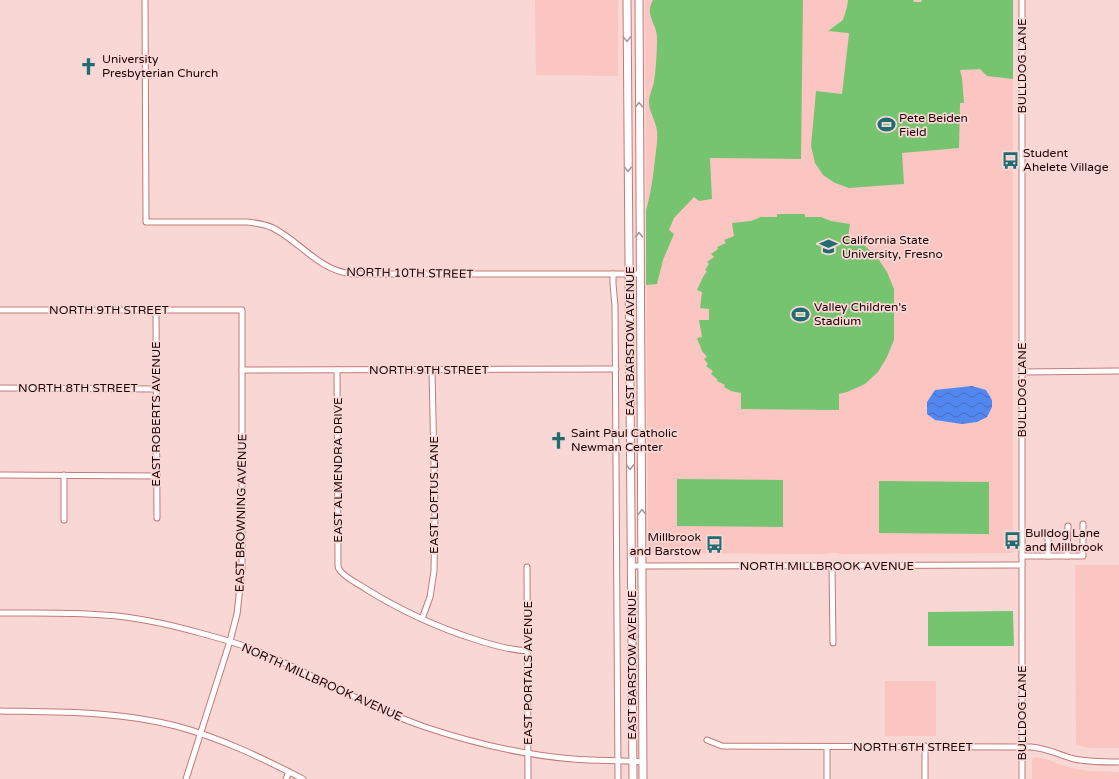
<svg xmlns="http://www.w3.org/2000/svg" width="1119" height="779" viewBox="0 0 1119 779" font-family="'Varela Round',sans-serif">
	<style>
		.built { fill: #fbc5c2 }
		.grass { fill: #76c470 }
		.water { fill: url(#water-waves) }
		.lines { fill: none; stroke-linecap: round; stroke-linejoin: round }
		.minor-casing { stroke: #c37a77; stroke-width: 7 }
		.secondary-casing { stroke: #c37a77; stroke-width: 9 }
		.minor { stroke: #fff; stroke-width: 5 }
		.secondary { stroke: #fff; stroke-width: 7 }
		.oneway { stroke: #a49a9b }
		.labels { text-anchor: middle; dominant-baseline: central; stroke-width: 3.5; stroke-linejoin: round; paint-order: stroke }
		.poi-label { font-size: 12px; fill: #1c0304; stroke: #f8d7d5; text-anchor: start }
		.street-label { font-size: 12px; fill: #1c0304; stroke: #f8d7d5 }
	</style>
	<defs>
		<pattern id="water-waves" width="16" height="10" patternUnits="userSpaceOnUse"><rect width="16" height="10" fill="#5287f0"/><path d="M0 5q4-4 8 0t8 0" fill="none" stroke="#436cc0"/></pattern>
	</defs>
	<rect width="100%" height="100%" fill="#f8d7d5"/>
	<g class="built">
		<path d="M 535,0 L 618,0 L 618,76 L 536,75 Z"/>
		<path d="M 645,0 L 1013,0 L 1013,553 L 839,554 L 838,553 L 828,553 L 826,554 L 648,553 Z"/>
		<path d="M 1075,565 L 1119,565 L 1119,748 L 1090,748 L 1076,745 Z"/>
		<rect x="885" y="681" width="51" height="55"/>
		<path d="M 1034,757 L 1046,759 L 1061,765 L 1076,769 L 1090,771 L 1119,772 L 1119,779 L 1032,779 L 1032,760 Z"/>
	</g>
	<g class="grass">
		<path d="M 653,0 L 803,0 L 801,159 L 710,158 L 712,199 L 699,201 L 694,197 L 674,218 L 669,230 L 674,234 L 663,260 L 657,284 L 646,285 L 646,210 C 651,194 653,176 655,159 C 656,150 658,140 657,131 C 656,121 649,112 649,102 C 649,95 653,88 654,81 C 656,69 657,51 657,38 C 657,23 644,16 653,0 Z"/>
		<path d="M 848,0 L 913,0 L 914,2 L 921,2 L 922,0 L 1013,0 L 1013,79 L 987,76 L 980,69 L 960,70 L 962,78 L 964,103 L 960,103 L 959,148 L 902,153 L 904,184 L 849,188 L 835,183 L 823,175 L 815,163 L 811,146 L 816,91 L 842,94 L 849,34 L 848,33 L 828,31 L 843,20 L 847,7 Z"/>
		<path d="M 777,214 L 805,214 L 805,217 L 821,217 L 831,221 L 850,224 L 848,237 L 864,245 L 877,257 L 887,272 L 894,289 L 894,340 L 887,357 L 878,372 L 865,384 L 847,392 L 839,394 L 839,410 L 741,409 L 741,393 L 731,391 L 724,387 L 725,385 L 717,381 L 718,380 L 711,374 L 713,371 L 706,366 L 708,364 L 704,359 L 707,357 L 702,351 L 697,338 L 702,337 L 699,320 L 709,320 L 709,309 L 700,308 L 702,292 L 697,290 L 703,277 L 707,271 L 705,270 L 709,264 L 707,262 L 714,257 L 711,254 L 718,249 L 717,247 L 726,243 L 724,240 L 734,236 L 732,223 L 751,221 L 761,217 L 777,217 Z"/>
		<path d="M 677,479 L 783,480 L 783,527 L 677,526 Z"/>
		<path d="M 879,481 L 989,482 L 989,534 L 879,533 Z"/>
		<path d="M 1013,611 L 1014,646 L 928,646 L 928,612 Z"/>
	</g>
	<path class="water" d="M 972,386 L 986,390 L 992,400 L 992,407 L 987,417 L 977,422 L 962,424 L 935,420 L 927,414 L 927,402 L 935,390 Z"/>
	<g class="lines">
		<defs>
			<g id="minor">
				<path d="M 145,0 L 146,222 L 247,222 C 256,223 265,224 273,228 C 302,243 318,270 352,274 L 640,274"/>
				<path d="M 1022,0 L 1022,779"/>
				<path d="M 613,274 L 613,284 L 615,306 L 618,779"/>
				<path d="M 0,310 L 242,310 L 242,569 L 237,614 L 230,641 L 186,779"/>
				<path d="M 156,310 L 157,518"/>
				<path d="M 242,370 L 616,369"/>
				<path d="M 337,370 L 338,564 C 338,566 338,568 339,569 C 343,577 359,584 366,589 C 400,610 436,627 474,639 C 492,645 509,650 528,651"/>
				<path d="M 1022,372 L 1119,371"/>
				<path d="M 0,388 L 156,389"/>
				<path d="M 0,475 L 157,476"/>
				<path d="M 64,520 L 64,475"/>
				<path d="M 1022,556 L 1083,556 L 1083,524"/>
				<path d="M 1048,556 L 1048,533"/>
				<path d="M 1067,556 L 1068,526"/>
				<path d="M 631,566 L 1022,565"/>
				<path d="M 832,566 L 833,643"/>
				<path d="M 527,567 L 528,779"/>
				<path d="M 0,613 C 35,613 69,612 104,615 C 136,617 168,624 200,633 C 219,638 238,643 257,651 C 314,674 367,707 425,727 C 473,743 523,755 573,759 C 596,761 620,760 643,762"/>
				<path d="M 422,619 L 430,597 L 434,571 L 435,511 L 432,370"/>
				<path d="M 0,711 C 59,712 119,711 176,726 C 221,738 262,758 303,779"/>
				<path d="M 707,740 L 722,746 L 1031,747 C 1047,748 1059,755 1074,759 C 1089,762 1104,762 1119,762"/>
				<path d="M 925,746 L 925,779"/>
				<path d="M 827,747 L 827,779"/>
				<path d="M 286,779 L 289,772"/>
			</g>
			<g id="secondary">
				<path d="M 627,0 L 633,779"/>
				<path d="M 639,0 L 643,779"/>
			</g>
		</defs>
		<use href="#minor" class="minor-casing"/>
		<use href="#secondary" class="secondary-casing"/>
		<use href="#minor" class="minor"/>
		<use href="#secondary" class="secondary"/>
	</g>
	<defs><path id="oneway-chevron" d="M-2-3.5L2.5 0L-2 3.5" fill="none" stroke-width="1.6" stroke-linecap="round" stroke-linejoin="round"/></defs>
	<g class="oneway">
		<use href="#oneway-chevron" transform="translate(627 39) rotate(89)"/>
		<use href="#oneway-chevron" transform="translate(639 105) rotate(-90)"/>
		<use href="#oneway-chevron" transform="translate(628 169) rotate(90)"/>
		<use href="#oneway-chevron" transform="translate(639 235) rotate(-90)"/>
		<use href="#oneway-chevron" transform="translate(630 467) rotate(90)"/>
		<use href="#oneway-chevron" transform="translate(642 512) rotate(-90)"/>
	</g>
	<defs>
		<symbol id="church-bare" viewBox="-9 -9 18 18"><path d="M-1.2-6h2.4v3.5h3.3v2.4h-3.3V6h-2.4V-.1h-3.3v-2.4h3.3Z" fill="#206c72" stroke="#f8d7d5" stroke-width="2.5" paint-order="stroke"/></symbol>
		<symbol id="stadium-bare" viewBox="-9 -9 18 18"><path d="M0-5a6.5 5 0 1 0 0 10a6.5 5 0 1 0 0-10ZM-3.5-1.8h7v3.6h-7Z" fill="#206c72" stroke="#f8d7d5" stroke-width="2.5" paint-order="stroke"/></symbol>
		<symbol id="bus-bare" viewBox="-9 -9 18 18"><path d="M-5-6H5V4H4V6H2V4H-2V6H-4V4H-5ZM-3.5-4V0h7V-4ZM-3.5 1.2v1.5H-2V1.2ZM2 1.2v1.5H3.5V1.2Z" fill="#206c72" stroke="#f8d7d5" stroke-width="2.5" paint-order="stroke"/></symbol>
		<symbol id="university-bare" viewBox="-9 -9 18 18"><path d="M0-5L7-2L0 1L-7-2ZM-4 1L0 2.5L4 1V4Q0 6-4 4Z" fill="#206c72" stroke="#f8d7d5" stroke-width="2.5" paint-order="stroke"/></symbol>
	</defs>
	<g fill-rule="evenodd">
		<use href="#church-bare" x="76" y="54" width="25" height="25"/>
		<use href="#stadium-bare" x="874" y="112" width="25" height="25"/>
		<use href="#bus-bare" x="998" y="148" width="25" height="25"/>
		<use href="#university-bare" x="816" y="234" width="25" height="25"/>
		<use href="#stadium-bare" x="788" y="302" width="25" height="25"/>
		<use href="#church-bare" x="546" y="428" width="25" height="25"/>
		<use href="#bus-bare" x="1000" y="528" width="25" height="25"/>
		<use href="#bus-bare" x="702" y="532" width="25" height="25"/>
	</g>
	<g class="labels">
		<g class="poi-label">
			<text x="102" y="59">University<tspan x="102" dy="14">Presbyterian Church</tspan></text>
			<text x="899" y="118">Pete Beiden<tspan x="899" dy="14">Field</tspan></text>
			<text x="1023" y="153">Student<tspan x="1023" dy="14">Ahelete Village</tspan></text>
			<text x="842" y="240">California State<tspan x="842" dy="14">University, Fresno</tspan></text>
			<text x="814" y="307">Valley Children's<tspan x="814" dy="14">Stadium</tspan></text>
			<text x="571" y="433">Saint Paul Catholic<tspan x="571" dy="14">Newman Center</tspan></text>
			<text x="1025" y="533">Bulldog Lane<tspan x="1025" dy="14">and Millbrook</tspan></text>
			<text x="701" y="537" text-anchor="end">Millbrook<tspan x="701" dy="14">and Barstow</tspan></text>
		</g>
		<g class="street-label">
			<text transform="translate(1022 66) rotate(-90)">BULLDOG LANE</text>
			<text transform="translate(410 273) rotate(1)">NORTH 10TH STREET</text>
			<text x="109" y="310">NORTH 9TH STREET</text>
			<text transform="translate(630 341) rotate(-90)">EAST BARSTOW AVENUE</text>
			<text x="429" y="370">NORTH 9TH STREET</text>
			<text x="78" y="388">NORTH 8TH STREET</text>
			<text transform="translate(1022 390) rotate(-90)">BULLDOG LANE</text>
			<text transform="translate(156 414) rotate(-90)">EAST ROBERTS AVENUE</text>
			<text transform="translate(338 470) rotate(-90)">EAST ALMENDRA DRIVE</text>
			<text transform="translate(434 495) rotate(-90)">EAST LOFTUS LANE</text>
			<text transform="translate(241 513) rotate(-89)">EAST BROWNING AVENUE</text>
			<text x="827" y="566">NORTH MILLBROOK AVENUE</text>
			<text transform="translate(632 665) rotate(-90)">EAST BARSTOW AVENUE</text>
			<text transform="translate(528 673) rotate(-90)">EAST PORTALS AVENUE</text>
			<text transform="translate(322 682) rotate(24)">NORTH MILLBROOK AVENUE</text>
			<text transform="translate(1022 713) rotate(-90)">BULLDOG LANE</text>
			<text x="913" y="747">NORTH 6TH STREET</text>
		</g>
	</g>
</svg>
